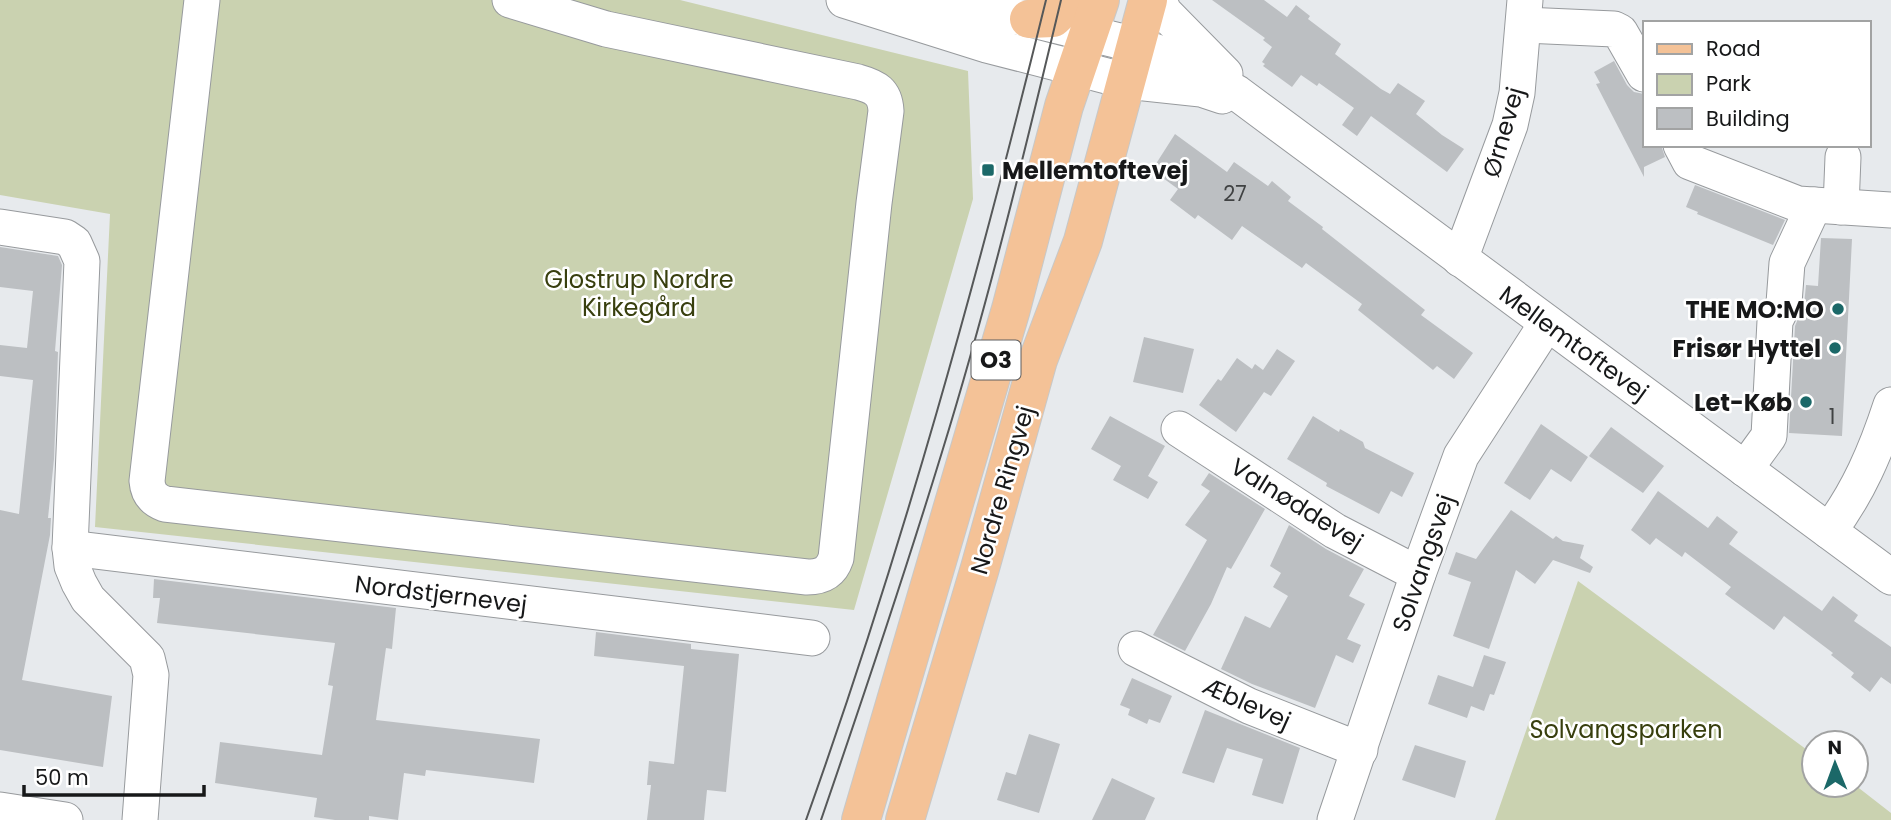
<svg xmlns="http://www.w3.org/2000/svg" width="1891" height="820" viewBox="0 0 1891 820" font-family="Poppins,sans-serif">
	<style>
		.green { fill: #cad2b0 }
		.building { fill: #bcbfc2 }
		.lines { fill: none; stroke-linecap: round; stroke-linejoin: round }
		.minor-casing { stroke: #979a9d; stroke-width: 37 }
		.major-casing { stroke: #c7c8c8; stroke-width: 40 }
		.minor { stroke: #fff; stroke-width: 35 }
		.major { stroke: #f4c297; stroke-width: 38 }
		.tram { stroke: #565859; stroke-width: 2 }
		.poi-dot { fill: #1b6868; stroke: #fff; stroke-width: 2.5 }
		.labels { text-anchor: middle; dominant-baseline: central; stroke-width: 5; stroke-linejoin: round; paint-order: stroke }
		.number-label { font-size: 21px; fill: #404243 }
		.shield { fill: #fff; stroke: #5d5d5e; stroke-width: 2 }
		.shield-label { font-size: 23px; font-weight: bold; fill: #171819 }
		.street-label { font-size: 24px; fill: #171819; stroke: #fff }
		.poi-label { font-size: 24px; font-weight: bold; fill: #171819; stroke: #fff; text-anchor: end }
		.park-label { font-size: 24px; fill: #383f0e; stroke: #fff }
	</style>
	<rect width="100%" height="100%" fill="#e7eaed"/>
	<g class="green">
		<path d="M 0,0 L 680,0 L 968,71 L 973,199 L 854,610 L 95,527 L 110,214 L 0,195 Z"/>
		<path d="M 1578,581 L 1814,755 L 1814,785 L 1855,785 L 1891,813 L 1891,820 L 1495,820 Z"/>
	</g>
	<g class="building">
		<path d="M 1212,0 L 1264,0 L 1287,17 L 1296,5 L 1310,16 L 1308,19 L 1341,44 L 1335,54 L 1381,89 L 1390,94 L 1398,83 L 1425,101 L 1416,114 L 1442,135 L 1464,149 L 1447,172 L 1371,116 L 1357,136 L 1342,125 L 1354,108 L 1319,83 L 1317,86 L 1301,75 L 1292,87 L 1263,66 L 1265,64 L 1262,62 L 1272,47 L 1263,40 L 1265,38 Z"/>
		<path d="M 1614,61 L 1627,85 L 1634,92 L 1644,94 L 1644,145 L 1661,145 L 1665,157 L 1644,167 L 1644,177 L 1596,84 L 1600,83 L 1594,72 Z"/>
		<path d="M 1175,134 L 1227,172 L 1234,162 L 1268,186 L 1272,181 L 1291,197 L 1288,201 L 1323,227 L 1322,229 L 1425,310 L 1421,315 L 1473,353 L 1454,379 L 1437,366 L 1433,370 L 1358,310 L 1362,304 L 1306,263 L 1302,268 L 1242,226 L 1232,240 L 1198,215 L 1195,219 L 1170,200 L 1178,189 L 1152,170 Z"/>
		<path d="M 1695,185 L 1785,220 L 1773,245 L 1697,214 L 1698,212 L 1686,207 Z"/>
		<path d="M 1821,238 L 1852,239 L 1842,436 L 1789,433 L 1795,326 L 1804,305 L 1806,285 L 1818,286 Z"/>
		<path d="M 0,247 L 58,256 L 62,265 L 55,351 L 58,352 L 54,459 L 48,518 L 51,518 L 50,535 L 22,680 L 112,696 L 103,767 L 0,750 L 0,510 L 19,514 L 33,380 L 0,376 L 0,345 L 27,348 L 33,291 L 0,287 Z"/>
		<path d="M 1144,337 L 1194,349 L 1183,393 L 1133,382 Z"/>
		<path d="M 1277,349 L 1295,361 L 1271,396 L 1264,392 L 1236,432 L 1199,405 L 1218,379 L 1221,381 L 1237,358 L 1252,369 L 1255,364 L 1263,370 Z"/>
		<path d="M 1110,416 L 1165,446 L 1148,476 L 1158,482 L 1148,499 L 1113,480 L 1121,466 L 1091,449 Z"/>
		<path d="M 1313,416 L 1339,432 L 1340,429 L 1363,442 L 1365,448 L 1414,473 L 1402,497 L 1391,491 L 1379,514 L 1326,486 L 1327,483 L 1287,459 Z"/>
		<path d="M 1541,424 L 1588,457 L 1571,482 L 1551,469 L 1530,500 L 1504,483 Z"/>
		<path d="M 1611,427 L 1664,466 L 1643,493 L 1589,456 Z"/>
		<path d="M 1209,473 L 1265,509 L 1231,569 L 1227,567 L 1211,604 L 1185,651 L 1153,635 L 1207,540 L 1185,525 L 1210,491 L 1201,485 Z"/>
		<path d="M 1658,491 L 1708,528 L 1717,516 L 1738,532 L 1729,544 L 1822,611 L 1833,596 L 1858,615 L 1854,621 L 1891,647 L 1891,684 L 1881,677 L 1870,692 L 1851,677 L 1854,673 L 1831,655 L 1833,653 L 1784,616 L 1774,630 L 1725,594 L 1731,587 L 1685,552 L 1682,557 L 1656,538 L 1650,545 L 1631,530 Z"/>
		<path d="M 1511,510 L 1553,539 L 1556,536 L 1563,541 L 1584,545 L 1580,558 L 1593,567 L 1590,573 L 1553,560 L 1535,584 L 1516,570 L 1489,649 L 1453,636 L 1471,582 L 1448,574 L 1456,552 L 1476,559 Z"/>
		<path d="M 1289,525 L 1326,549 L 1364,569 L 1349,596 L 1365,604 L 1347,639 L 1361,645 L 1353,663 L 1336,655 L 1315,708 L 1252,684 L 1221,669 L 1245,616 L 1270,628 L 1288,596 L 1273,587 L 1281,573 L 1270,566 Z"/>
		<path d="M 154,579 L 396,608 L 392,649 L 386,648 L 376,720 L 540,739 L 534,783 L 426,770 L 425,776 L 404,773 L 398,820 L 369,816 L 369,820 L 335,820 L 314,817 L 317,798 L 215,783 L 220,742 L 322,755 L 333,686 L 328,685 L 335,643 L 157,623 L 160,598 L 153,598 Z"/>
		<path d="M 596,632 L 691,644 L 691,649 L 739,654 L 726,792 L 707,790 L 704,820 L 647,820 L 651,785 L 647,785 L 649,761 L 674,764 L 684,666 L 594,656 Z"/>
		<path d="M 1484,655 L 1506,662 L 1494,695 L 1490,694 L 1484,711 L 1471,706 L 1467,718 L 1428,704 L 1438,675 L 1473,687 Z"/>
		<path d="M 1132,678 L 1172,696 L 1160,723 L 1149,719 L 1147,724 L 1128,715 L 1130,709 L 1120,705 Z"/>
		<path d="M 1205,710 L 1300,748 L 1283,804 L 1252,795 L 1263,759 L 1227,748 L 1214,783 L 1182,773 Z"/>
		<path d="M 1029,734 L 1060,744 L 1039,813 L 997,800 L 1006,772 L 1016,775 Z"/>
		<path d="M 1415,745 L 1466,761 L 1455,798 L 1402,780 Z"/>
		<path d="M 1112,778 L 1155,798 L 1145,820 L 1092,820 Z"/>
	</g>
	<g class="lines">
		<defs>
			<g id="minor">
				<path d="M 202,0 L 147,481 C 148,494 154,500 165,504 L 807,577 C 822,577 831,573 836,558 L 874,203 L 886,111 C 885,92 876,87 858,82 L 606,29 L 510,0"/>
				<path d="M 844,0 L 987,45 L 1126,81 L 1201,89 L 1222,96"/>
				<path d="M 911,0 L 1029,19 L 1136,45 L 1172,57 L 1237,93 L 1891,577"/>
				<path d="M 1159,0 L 1164,12 L 1225,74"/>
				<path d="M 1524,25 L 1614,29 L 1620,32 L 1644,74"/>
				<path d="M 1681,145 L 1690,162 L 1798,204 L 1891,210"/>
				<path d="M 1841,207 L 1843,157"/>
				<path d="M 0,227 L 65,237 L 74,243 L 82,261 L 70,548 L 72,566 L 79,583 L 88,599 L 147,658 L 151,675 L 140,820"/>
				<path d="M 1460,259 L 1510,125 L 1517,93 L 1525,0"/>
				<path d="M 1179,429 L 1335,531 L 1418,574"/>
				<path d="M 1745,469 L 1769,436 L 1775,321 L 1784,303 L 1787,263 L 1814,205"/>
				<path d="M 1829,531 C 1858,493 1876,451 1891,405"/>
				<path d="M 70,548 L 812,638"/>
				<path d="M 1136,649 L 1249,706 L 1360,750"/>
				<path d="M 0,810 L 65,820"/>
				<path d="M 1335,820 L 1418,574 L 1461,456 L 1547,323"/>
			</g>
			<g id="major">
				<path d="M 1029,19 L 1053,18 L 1072,0"/>
				<path d="M 861,820 L 1011,309 L 1064,106 L 1100,0"/>
				<path d="M 905,820 L 980,568 L 1038,360 L 1083,241 L 1148,0"/>
			</g>
		</defs>
		<use href="#minor" class="minor-casing"/>
		<use href="#major" class="major-casing"/>
		<use href="#minor" class="minor"/>
		<use href="#major" class="major"/>
		<g class="tram">
			<path d="M 806,820 C 902,551 978,277 1046,0"/>
			<path d="M 821,820 C 863,698 904,576 942,452 C 988,303 1025,151 1061,0"/>
		</g>
	</g>
	<g class="poi-dot">
		<rect x="981" y="163" width="14" height="14" rx="3.5"/>
		<circle cx="1838" cy="309" r="7"/>
		<circle cx="1835" cy="348" r="7"/>
		<circle cx="1806" cy="402" r="7"/>
	</g>
	<g class="labels">
		<g class="number-label">
			<text x="1235" y="193">27</text>
			<text x="1832" y="416">1</text>
		</g>
		<rect class="shield" x="971.5" y="340.5" width="49" height="39" rx="5"/>
		<g class="shield-label">
			<text x="996" y="360">O3</text>
		</g>
		<g class="street-label">
			<text transform="translate(1503 132) rotate(-74)">Ørnevej</text>
			<text transform="translate(1574 343) rotate(36)">Mellemtoftevej</text>
			<text transform="translate(1002 490) rotate(-74)">Nordre Ringvej</text>
			<text transform="translate(1297 504) rotate(32)">Valnøddevej</text>
			<text transform="translate(1423 563) rotate(-71)">Solvangsvej</text>
			<text transform="translate(441 594) rotate(7)">Nordstjernevej</text>
			<text transform="translate(1247 703) rotate(24)">Æblevej</text>
		</g>
		<g class="poi-label">
			<text x="1002" y="170" text-anchor="start">Mellemtoftevej</text>
			<text x="1824" y="309">THE MO:MO</text>
			<text x="1821" y="348">Frisør Hyttel</text>
			<text x="1792" y="402">Let-Køb</text>
		</g>
		<g class="park-label">
			<text x="639" y="279">Glostrup Nordre<tspan x="639" dy="28">Kirkegård</tspan></text>
			<text x="1626" y="729">Solvangsparken</text>
		</g>
	</g>
	<rect x="1643" y="21" width="228" height="126" fill="#ffffff" stroke="#a2a3a3" stroke-width="2"/>
	<rect x="1657" y="44" width="35" height="10" fill="#f4c297" stroke="#a2a3a3" stroke-width="2"/>
	<text x="1706" y="56" font-size="21" fill="#171819">Road</text>
	<rect x="1657" y="74" width="35" height="21" fill="#cad2b0" stroke="#a2a3a3" stroke-width="2"/>
	<text x="1706" y="91" font-size="21" fill="#171819">Park</text>
	<rect x="1657" y="108" width="35" height="21" fill="#bcbfc2" stroke="#a2a3a3" stroke-width="2"/>
	<text x="1706" y="126" font-size="21" fill="#171819">Building</text>
	<g transform="translate(1835 764) rotate(359)"><circle r="33" fill="#ffffff" stroke="#a2a3a3" stroke-width="2"/>
	<path d="M0-5L12 26L0 18L-12 26Z" fill="#1b6868"/>
	<text y="-10" font-size="19" font-weight="bold" text-anchor="middle" fill="#171819">N</text>
	</g>
	<path d="M24 785v10h180v-10" fill="none" stroke="#171819" stroke-width="3.5"/>
	<text x="35" y="785" font-size="21" fill="#171819" stroke="#ffffff" stroke-width="5" paint-order="stroke">50 m</text>
</svg>
